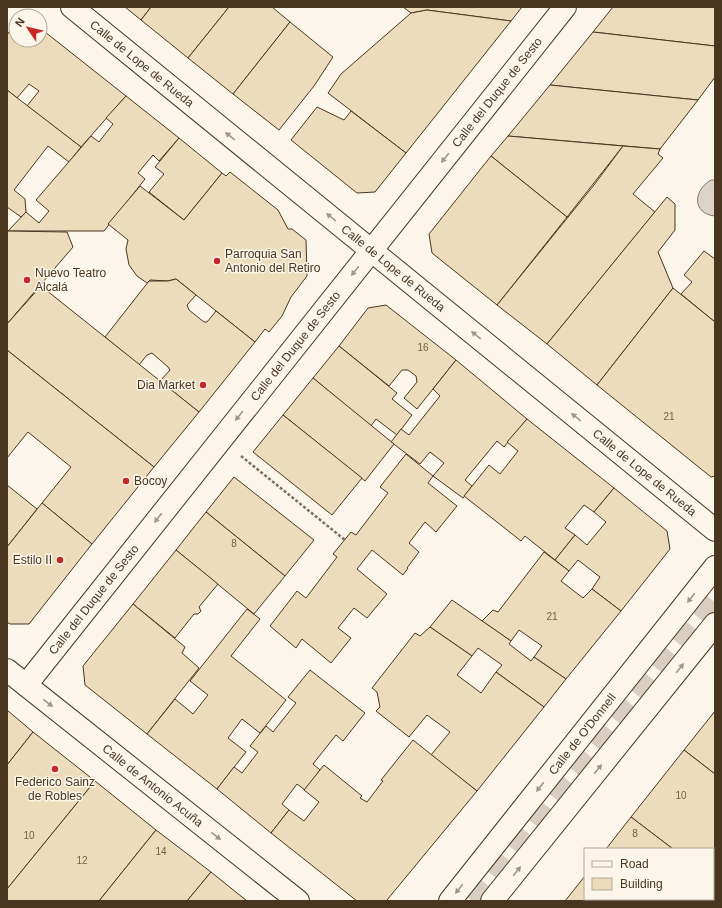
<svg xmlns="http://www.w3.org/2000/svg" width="722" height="908" viewBox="0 0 722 908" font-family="Arial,sans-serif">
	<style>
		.water { fill: #dcd4c6; stroke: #887966 }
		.building { fill: #ecdcbc; stroke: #4a3520 }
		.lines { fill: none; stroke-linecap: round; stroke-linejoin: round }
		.primary-tunnel { stroke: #d8cfc1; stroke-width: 22; stroke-dasharray: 22 11; stroke-linecap: butt }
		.minor-casing { stroke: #4a3520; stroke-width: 24 }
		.primary-casing { stroke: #4a3520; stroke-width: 24 }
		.path { stroke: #7f6f5c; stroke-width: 2.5; stroke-dasharray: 3 2; stroke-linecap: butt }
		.minor { stroke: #fbf6e9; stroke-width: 22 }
		.primary { stroke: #fbf6e9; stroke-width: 22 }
		.oneway { fill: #a29684 }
		.poi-dot { fill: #c62828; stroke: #fbf6e9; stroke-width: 1.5 }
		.labels { text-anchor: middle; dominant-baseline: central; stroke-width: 3; stroke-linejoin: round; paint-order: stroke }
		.number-label { font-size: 10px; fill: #725f47 }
		.street-label { font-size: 12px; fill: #4a3520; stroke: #fbf6e9 }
		.poi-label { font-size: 12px; fill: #4a3520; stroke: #fbf6e9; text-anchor: start }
	</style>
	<rect width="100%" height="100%" fill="#fbf6e9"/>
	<path class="water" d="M 711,180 L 715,180 L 715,216 C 692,214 693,190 711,180 Z"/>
	<g class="building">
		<path d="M 125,7 L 151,7 L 141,20 Z"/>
		<path d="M 151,7 L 229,7 L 188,58 L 141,20 Z"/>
		<path d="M 229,7 L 272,7 L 290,22 L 233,94 L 188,58 Z"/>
		<path d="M 403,7 L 522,7 L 511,21 L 427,10 L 411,13 Z"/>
		<path d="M 613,7 L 715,7 L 715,46 L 593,32 Z"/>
		<path d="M 427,10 L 511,21 L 406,153 L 328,93 L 341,74 L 411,13 Z"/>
		<path d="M 290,22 L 333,57 L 314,86 L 279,130 L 233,94 Z"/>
		<path d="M 15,24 L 16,40 L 40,40 L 40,28 L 126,96 L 81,147 L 27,106 L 39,91 L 29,84 L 17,98 L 7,90 L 7,35 Z"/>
		<path d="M 593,32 L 715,46 L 715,77 L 698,100 L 550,85 Z"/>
		<path d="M 550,85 L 698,100 L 660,149 L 508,136 Z"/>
		<path d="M 7,90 L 81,147 L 69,162 L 48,146 L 14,190 L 25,199 L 26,212 L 21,217 L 7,207 Z"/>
		<path d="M 126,96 L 179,138 L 159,161 L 153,155 L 138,173 L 145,179 L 104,231 L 8,231 L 26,212 L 39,223 L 49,211 L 36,200 L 91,136 L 99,142 L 113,124 L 106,118 Z"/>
		<path d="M 317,107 L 344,120 L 351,111 L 406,153 L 375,192 L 357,193 L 291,140 Z"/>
		<path d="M 508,136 L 623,146 L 567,217 L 491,156 Z"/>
		<path d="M 179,138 L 222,173 L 184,220 L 149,192 L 164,174 L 155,167 Z"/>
		<path d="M 623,146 L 660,149 L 658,154 L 663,158 L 633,194 L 655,212 L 547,344 L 497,305 L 594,185 Z"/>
		<path d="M 491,156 L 567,217 L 497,305 L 432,253 L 429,234 Z"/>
		<path d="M 230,172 L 278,210 L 288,229 L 292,229 L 306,240 L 307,276 L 291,297 L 282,316 L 269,332 L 265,329 L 255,342 L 176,279 L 168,281 L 150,280 L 147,283 L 137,276 L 129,265 L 126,249 L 128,240 L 108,224 L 140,186 L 184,220 L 222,173 L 226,176 Z"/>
		<path d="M 667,197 L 675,204 L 675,230 L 658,252 L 673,288 L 597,385 L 547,344 Z"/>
		<path d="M 7,231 L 67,232 L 73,247 L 7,324 Z"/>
		<path d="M 704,251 L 715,259 L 715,322 L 681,294 L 692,282 L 684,275 Z"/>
		<path d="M 176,279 L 196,295 L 187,305 L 189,310 L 204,322 L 207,322 L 216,311 L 255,342 L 199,412 L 160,381 L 170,370 L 168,367 L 152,353 L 147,355 L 139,365 L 105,337 L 149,281 L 168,281 Z"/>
		<path d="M 41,286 L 199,412 L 154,467 L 7,350 L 7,324 Z"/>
		<path d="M 673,288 L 715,322 L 715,476 L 711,477 L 597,385 Z"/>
		<path d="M 386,305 L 456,360 L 417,409 L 404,398 L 417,382 L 416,376 L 408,370 L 402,370 L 389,386 L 339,346 L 368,308 Z"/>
		<path d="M 339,346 L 397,393 L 392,399 L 412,415 L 397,435 L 376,419 L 371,426 L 313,378 Z"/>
		<path d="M 7,350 L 154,467 L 92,544 L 42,503 L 71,467 L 28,432 L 7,458 Z"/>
		<path d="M 456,360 L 527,419 L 504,447 L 497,441 L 465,480 L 472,486 L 463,498 L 433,476 L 444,463 L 430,452 L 420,464 L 391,442 L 401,429 L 409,435 L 440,396 L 433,389 Z"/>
		<path d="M 313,378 L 394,444 L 365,481 L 283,415 Z"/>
		<path d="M 283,415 L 362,478 L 332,515 L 253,452 Z"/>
		<path d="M 527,419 L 614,488 L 594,512 L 584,505 L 565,528 L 575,535 L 555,560 L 525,536 L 521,541 L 464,496 L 489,465 L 500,474 L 518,451 L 507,442 Z"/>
		<path d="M 406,454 L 433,476 L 428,483 L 457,506 L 436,532 L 425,522 L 409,543 L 419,552 L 407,568 L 408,568 L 403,575 L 372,550 L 357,569 L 387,594 L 367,618 L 354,608 L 338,628 L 351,638 L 331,663 L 302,639 L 296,648 L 270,626 L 297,591 L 306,598 L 337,557 L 333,554 L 351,532 L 356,535 L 388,493 L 380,487 Z"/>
		<path d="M 234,477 L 314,540 L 285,576 L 206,512 Z"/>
		<path d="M 7,485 L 37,509 L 7,547 Z"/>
		<path d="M 614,488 L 667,531 L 670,549 L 621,611 L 592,589 L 600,577 L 578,560 L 569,571 L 555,560 L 575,535 L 587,545 L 606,522 L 594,512 Z"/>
		<path d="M 42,503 L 92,544 L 29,624 L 10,624 L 7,622 L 7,547 Z"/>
		<path d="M 206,512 L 285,576 L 254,614 L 176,550 Z"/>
		<path d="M 176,550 L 218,584 L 199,607 L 201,611 L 198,614 L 194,614 L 175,638 L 133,604 Z"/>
		<path d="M 544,552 L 569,571 L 561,581 L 583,598 L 592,589 L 621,611 L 566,679 L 534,657 L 542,646 L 519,630 L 511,641 L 482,621 L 493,610 L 498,612 Z"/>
		<path d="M 452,600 L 511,641 L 509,644 L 531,661 L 534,657 L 566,679 L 544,707 L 496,672 L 502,665 L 478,648 L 472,656 L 430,627 Z"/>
		<path d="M 133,604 L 185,647 L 182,653 L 199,668 L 147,734 L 85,685 L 83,666 Z"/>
		<path d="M 247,609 L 260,619 L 231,656 L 286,700 L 260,733 L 242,719 L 228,738 L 246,752 L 217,789 L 147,734 L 175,699 L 193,714 L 208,695 L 190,681 Z"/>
		<path d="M 430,627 L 472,656 L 457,675 L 481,693 L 496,672 L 544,707 L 477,791 L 431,755 L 450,732 L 427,715 L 409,737 L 376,711 L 380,707 L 377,692 L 372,688 L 415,633 L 420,636 Z"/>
		<path d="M 310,670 L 365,713 L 343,741 L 336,735 L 313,764 L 320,770 L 305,790 L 297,784 L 282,804 L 289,810 L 271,833 L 217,789 L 234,767 L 242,773 L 258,752 L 250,746 L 266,726 L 273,732 L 296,703 L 288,697 Z"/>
		<path d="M 7,710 L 33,732 L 7,765 Z"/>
		<path d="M 715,711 L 715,774 L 684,750 Z"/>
		<path d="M 33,732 L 95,781 L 7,889 L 7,765 Z"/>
		<path d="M 413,740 L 477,791 L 387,900 L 386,901 L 357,901 L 271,833 L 289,810 L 304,821 L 319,802 L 304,790 L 324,765 L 362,796 L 360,798 L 367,802 L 383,781 L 381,780 Z"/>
		<path d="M 684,750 L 715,774 L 715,882 L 713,881 L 713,849 L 673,849 L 631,817 Z"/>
		<path d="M 95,781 L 156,830 L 99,901 L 7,901 L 7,889 Z"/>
		<path d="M 631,817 L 673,849 L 606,849 Z"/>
		<path d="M 156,830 L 211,872 L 187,901 L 99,901 Z"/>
		<path d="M 211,872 L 247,901 L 187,901 Z"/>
		<path d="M 585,876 L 585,899 L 713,899 L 713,881 L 715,882 L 715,901 L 565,901 Z"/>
	</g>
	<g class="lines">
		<path class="primary-tunnel" d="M 472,901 L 715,600"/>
		<defs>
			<g id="minor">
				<path id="s1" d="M 72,7 L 715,530"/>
				<path id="s2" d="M 7,670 L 298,901"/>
				<path id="s3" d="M 26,685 L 565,7"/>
			</g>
			<g id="primary">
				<path id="s4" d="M 450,901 L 715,567"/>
				<path d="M 492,901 L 715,624"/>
			</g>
		</defs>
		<use href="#minor" class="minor-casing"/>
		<use href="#primary" class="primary-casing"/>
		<path class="path" d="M 241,456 L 345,540"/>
		<use href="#minor" class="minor"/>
		<use href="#primary" class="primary"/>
	</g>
	<defs><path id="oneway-solid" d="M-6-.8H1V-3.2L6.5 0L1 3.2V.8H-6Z"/></defs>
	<g class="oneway">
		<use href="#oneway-solid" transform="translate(230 136) rotate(-141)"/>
		<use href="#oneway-solid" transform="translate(445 158) rotate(129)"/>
		<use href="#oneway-solid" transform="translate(331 217) rotate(-141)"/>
		<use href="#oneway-solid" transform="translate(355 271) rotate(129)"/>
		<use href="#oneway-solid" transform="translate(476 335) rotate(-141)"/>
		<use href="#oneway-solid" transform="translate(239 416) rotate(129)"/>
		<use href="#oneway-solid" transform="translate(576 417) rotate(-141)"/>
		<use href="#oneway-solid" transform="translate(158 518) rotate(128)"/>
		<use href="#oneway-solid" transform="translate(691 598) rotate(128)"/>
		<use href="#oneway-solid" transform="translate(680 668) rotate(-51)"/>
		<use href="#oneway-solid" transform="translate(48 703) rotate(38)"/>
		<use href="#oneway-solid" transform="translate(598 769) rotate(-51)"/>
		<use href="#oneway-solid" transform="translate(540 787) rotate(128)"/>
		<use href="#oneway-solid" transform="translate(216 836) rotate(38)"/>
		<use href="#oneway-solid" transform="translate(517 871) rotate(-51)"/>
		<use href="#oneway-solid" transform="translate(459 889) rotate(128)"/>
	</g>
	<g class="poi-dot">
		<circle cx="217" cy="261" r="4"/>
		<circle cx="27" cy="280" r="4"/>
		<circle cx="203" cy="385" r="4"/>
		<circle cx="126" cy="481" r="4"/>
		<circle cx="60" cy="560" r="4"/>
		<circle cx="55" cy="769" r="4"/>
	</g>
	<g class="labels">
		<g class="number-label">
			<text x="423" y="347">16</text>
			<text x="669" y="416">21</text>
			<text x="234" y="543">8</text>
			<text x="552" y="616">21</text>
			<text x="681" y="795">10</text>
			<text x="635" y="833">8</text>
			<text x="29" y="835">10</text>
			<text x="161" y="851">14</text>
			<text x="82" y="860">12</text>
		</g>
		<g class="street-label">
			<text stroke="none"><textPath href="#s1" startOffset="90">Calle de Lope de Rueda</textPath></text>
			<text stroke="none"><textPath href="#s3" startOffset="757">Calle del Duque de Sesto</textPath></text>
			<text stroke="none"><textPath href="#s1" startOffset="414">Calle de Lope de Rueda</textPath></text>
			<text stroke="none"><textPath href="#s3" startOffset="433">Calle del Duque de Sesto</textPath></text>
			<text stroke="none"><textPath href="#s1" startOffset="738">Calle de Lope de Rueda</textPath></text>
			<text stroke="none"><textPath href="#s3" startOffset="109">Calle del Duque de Sesto</textPath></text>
			<text stroke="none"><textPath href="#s4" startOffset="213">Calle de O'Donnell</textPath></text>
			<text stroke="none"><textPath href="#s2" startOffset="186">Calle de Antonio Acuña</textPath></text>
		</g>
		<g class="poi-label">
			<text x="225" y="254">Parroquia San<tspan x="225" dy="14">Antonio del Retiro</tspan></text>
			<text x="35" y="273">Nuevo Teatro<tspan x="35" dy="14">Alcalá</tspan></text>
			<text x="195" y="385" text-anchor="end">Dia Market</text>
			<text x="134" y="481">Bocoy</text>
			<text x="52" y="560" text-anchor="end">Estilo II</text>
			<text x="55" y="782" text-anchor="middle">Federico Sainz<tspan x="55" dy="14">de Robles</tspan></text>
		</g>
	</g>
	<rect width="722" height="908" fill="none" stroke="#4a3520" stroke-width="16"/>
	<rect x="584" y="848" width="130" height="52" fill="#fbf6e9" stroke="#b4a999"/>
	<rect x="592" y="861" width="20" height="6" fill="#fbf6e9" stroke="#b4a999"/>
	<text x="620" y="868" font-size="12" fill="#4a3520">Road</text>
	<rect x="592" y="878" width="20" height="12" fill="#ecdcbc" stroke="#b4a999"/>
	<text x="620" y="888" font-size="12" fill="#4a3520">Building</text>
	<g transform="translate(28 28) rotate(305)"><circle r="19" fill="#fbf6e9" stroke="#b4a999"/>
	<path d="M0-3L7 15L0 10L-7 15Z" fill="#c62828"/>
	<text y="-6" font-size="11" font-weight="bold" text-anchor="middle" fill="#4a3520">N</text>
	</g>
</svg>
